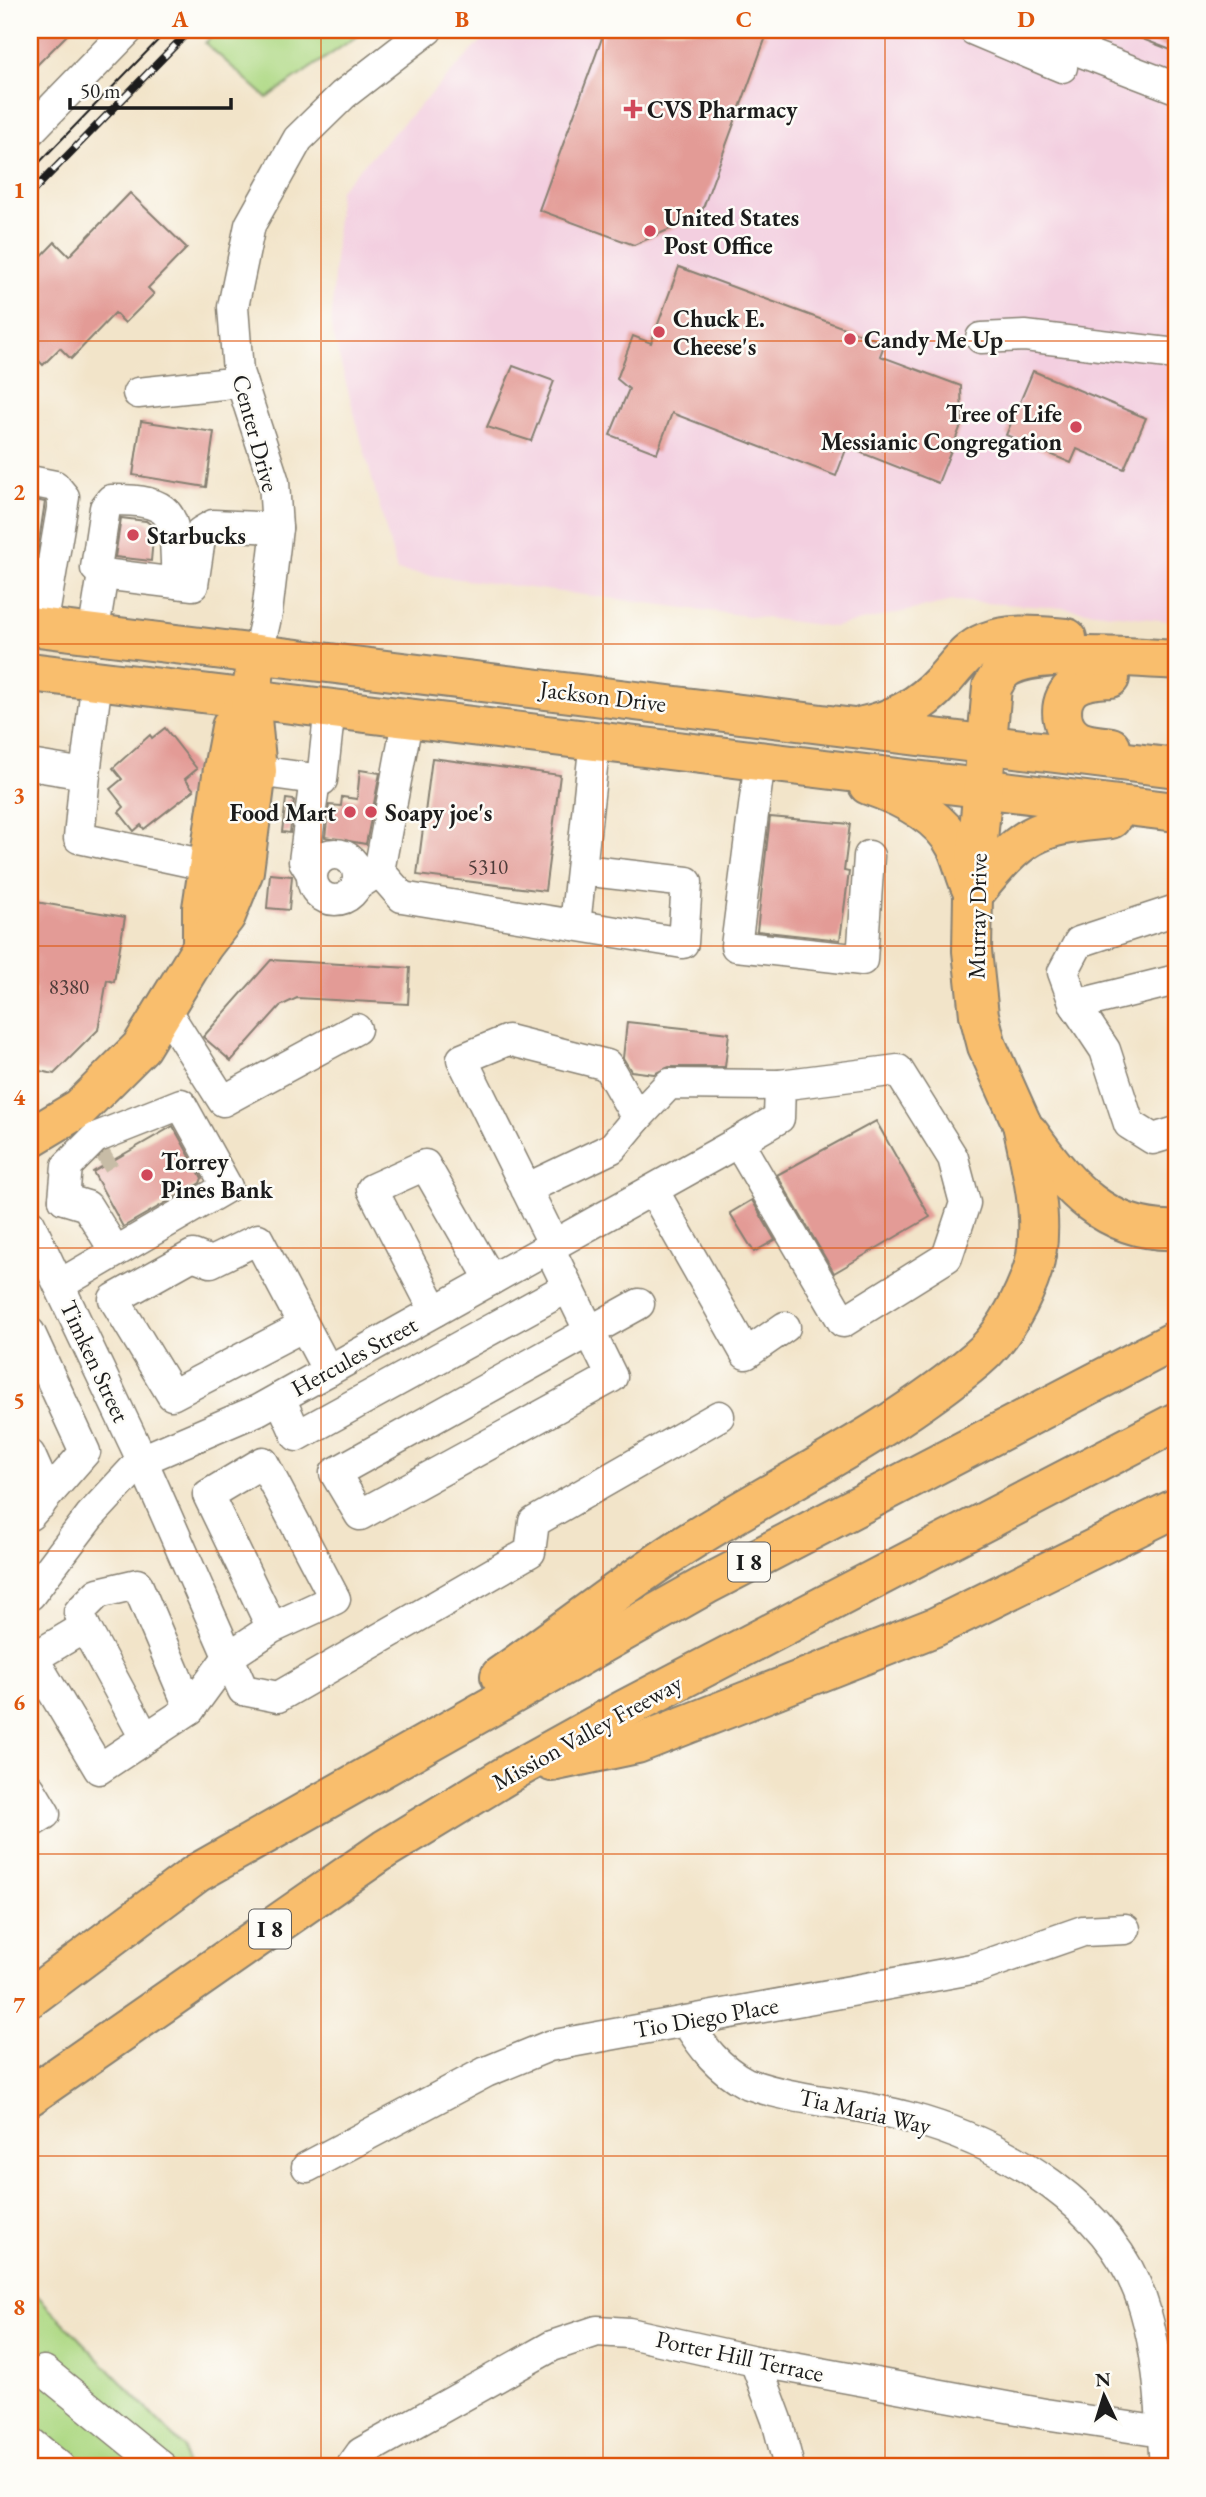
<svg xmlns="http://www.w3.org/2000/svg" width="1206" height="2497" viewBox="0 0 1206 2497" font-family="'EB Garamond',serif">
	<style>
		.built { fill: #f3cfe0 }
		.green { fill: #afd985; stroke: #667a50; stroke-width: 2 }
		.building { fill: #e39b96 }
		.lines { fill: none; stroke-linecap: round; stroke-linejoin: round }
		.minor-tunnel { stroke: #c7bca6; stroke-width: 30; stroke-dasharray: 30 15; stroke-linecap: butt }
		.minor-casing { stroke: #878072; stroke-width: 33 }
		.major-casing { stroke: #878072; stroke-width: 42 }
		.highway-casing { stroke: #878072; stroke-width: 42 }
		.minor { stroke: #fff; stroke-width: 30 }
		.major { stroke: #f9be6d; stroke-width: 38 }
		.highway { stroke: #f9be6d; stroke-width: 38 }
		.tram { stroke: #1c1c1c; stroke-width: 2 }
		.rail-casing { stroke: #1c1c1c; stroke-width: 8 }
		.rail { stroke: #fdfcf7; stroke-width: 5; stroke-dasharray: 16; stroke-linecap: butt }
		.grid { fill: none; stroke: #de560d; stroke-width: 2; stroke-opacity: 0.55 }
		.poi-dot { fill: #d1495b; stroke: #fdfcf7; stroke-width: 2.5 }
		.labels { text-anchor: middle; dominant-baseline: central; stroke-width: 5; stroke-linejoin: round; paint-order: stroke }
		.number-label { font-size: 21px; fill: #4e3c3a }
		.shield { fill: #fdfcf7; stroke: #605f5e; stroke-width: 2 }
		.shield-label { font-size: 23px; font-weight: bold; fill: #1c1c1c }
		.poi-label { font-size: 24px; font-weight: bold; fill: #1c1c1c; stroke: #fdfcf7; text-anchor: start }
		.street-label { font-size: 24px; fill: #1c1c1c; stroke: #fdfcf7 }
		.neatline { fill: none; stroke: #de560d; stroke-width: 2.5 }
		.grid-label { font-size: 23px; text-anchor: middle; font-weight: bold; fill: #de560d }
	</style>
	<rect width="100%" height="100%" fill="#fdfcf7"/>
	<filter id="ink" filterUnits="userSpaceOnUse"><feTurbulence type="fractalNoise" baseFrequency=".0143" numOctaves="2"/><feDisplacementMap in="SourceGraphic" scale="14" xChannelSelector="R" yChannelSelector="G"/><feConvolveMatrix kernelMatrix="1 2 1 2 8 2 1 2 1" color-interpolation-filters="sRGB"/></filter>
	<filter id="wash" filterUnits="userSpaceOnUse"><feTurbulence type="fractalNoise" baseFrequency=".00686" numOctaves="4" result="noise"/><feDisplacementMap in="SourceGraphic" scale="28" xChannelSelector="R" yChannelSelector="G"/><feGaussianBlur stdDeviation="1.57" result="paint"/><feColorMatrix in="noise" values="0 0 0 0 0 0 0 0 0 0 0 0 0 0 0 0 0 1.4 0 .05"/><feComposite in="paint" operator="in"/></filter>
	<g filter="url(#wash)">
		<rect width="100%" height="100%" fill="#f2e4c9"/>
		<path class="built" d="M 492,30 L 1176,30 L 1176,622 L 1063,608 L 953,601 L 834,627 L 397,571 L 331,328 L 339,190 Z"/>
		<g class="green">
			<path d="M 218,30 L 366,30 L 267,98 L 205,43 Z"/>
			<path d="M 30,2288 L 184,2447 L 186,2467 L 30,2467 Z"/>
		</g>
		<g id="blocks">
			<g class="building">
				<path d="M 30,30 L 72,30 L 30,72 Z"/>
				<path d="M 605,30 L 756,30 L 767,34 L 700,216 L 634,245 L 539,210 Z"/>
				<path d="M 1176,30 L 1176,52 L 1122,31 L 1123,30 Z"/>
				<path d="M 130,193 L 187,248 L 148,288 L 154,294 L 125,323 L 115,313 L 71,359 L 60,348 L 43,365 L 30,352 L 30,268 L 55,242 L 69,256 Z"/>
				<path d="M 679,267 L 885,343 L 880,356 L 961,386 L 962,423 L 938,483 L 847,447 L 836,476 L 672,413 L 657,453 L 610,435 L 629,389 L 617,379 L 633,336 L 651,343 Z"/>
				<path d="M 513,366 L 554,381 L 531,441 L 487,427 Z"/>
				<path d="M 1033,371 L 1146,418 L 1124,469 L 1077,449 L 1071,463 L 1006,435 Z"/>
				<path d="M 141,421 L 214,432 L 206,487 L 133,475 Z"/>
				<path d="M 30,499 L 45,502 L 37,554 L 30,554 Z"/>
				<path d="M 121,518 L 146,521 L 154,527 L 151,561 L 115,557 Z"/>
				<path d="M 165,728 L 197,769 L 185,779 L 194,790 L 144,829 L 141,825 L 134,831 L 119,812 L 124,807 L 110,789 L 122,779 L 113,768 L 150,735 L 152,738 Z"/>
				<path d="M 432,758 L 560,775 L 545,891 L 417,875 Z"/>
				<path d="M 360,770 L 380,773 L 366,844 L 325,837 L 329,805 L 341,806 L 342,797 L 357,799 Z"/>
				<path d="M 286,799 L 294,800 L 290,833 L 282,832 Z"/>
				<path d="M 770,817 L 850,824 L 844,871 L 849,872 L 840,940 L 757,931 Z"/>
				<path d="M 270,874 L 292,876 L 289,910 L 267,908 Z"/>
				<path d="M 30,901 L 125,917 L 114,982 L 107,980 L 98,1030 L 54,1074 L 30,1069 L 30,1019 L 35,990 L 30,981 Z"/>
				<path d="M 271,960 L 410,968 L 408,1004 L 297,998 L 280,1006 L 231,1061 L 203,1037 Z"/>
				<path d="M 627,1022 L 729,1033 L 725,1067 L 669,1067 L 654,1074 L 631,1071 L 623,1058 Z"/>
				<path d="M 876,1121 L 930,1217 L 834,1273 L 777,1175 Z"/>
				<path d="M 173,1126 L 202,1178 L 200,1183 L 123,1227 L 93,1172 Z"/>
				<path d="M 752,1200 L 775,1240 L 754,1252 L 730,1213 Z"/>
			</g>
		</g>
	</g>
	<g filter="url(#ink)">
		<use href="#blocks" fill-opacity="0" stroke="#878072" stroke-width="2"/>
		<g class="lines">
			<path class="minor-tunnel" d="M 97,1159 L 110,1151"/>
			<defs>
				<g id="minor">
					<path d="M 974,30 L 1062,67"/>
					<path d="M 1044,30 L 1069,40 L 1082,52 L 1176,88"/>
					<path d="M 30,131 L 128,30"/>
					<path d="M 981,338 L 1025,336 L 1176,354"/>
					<path d="M 138,393 L 241,382"/>
					<path d="M 30,481 L 55,486 L 64,497 L 42,627"/>
					<path d="M 103,574 L 96,568 L 105,508 L 111,500 C 184,499 173,522 177,583"/>
					<path d="M 93,635 L 103,574 L 193,585 L 201,532 L 213,525 L 277,528"/>
					<path d="M 258,653 L 267,613 L 277,528 L 274,482 L 238,372 L 233,307 L 250,225 L 298,139 L 343,95 L 427,30"/>
					<path d="M 760,760 L 736,946 L 862,960 L 869,856"/>
					<path d="M 30,765 L 85,774 L 97,680"/>
					<path d="M 257,771 L 322,780 L 330,707"/>
					<path d="M 85,774 L 79,838 L 210,866"/>
					<circle cx="335" cy="877" r="23"/>
					<path d="M 379,871 L 402,897 L 683,943 L 687,882 L 582,870"/>
					<path d="M 312,874 L 304,861 L 315,779"/>
					<path d="M 356,886 L 379,871 L 408,716"/>
					<path d="M 1176,910 L 1079,942 L 1063,972 L 1075,1005 L 1105,1050 L 1129,1124 L 1153,1139 L 1176,1132"/>
					<path d="M 575,925 L 595,740"/>
					<path d="M 1075,1005 L 1176,980"/>
					<path d="M 166,1011 L 223,1101 L 356,1029"/>
					<path d="M 637,1118 L 669,1084 L 780,1085 L 898,1070 L 953,1158 L 965,1203 L 947,1257 L 843,1322 L 738,1142"/>
					<path d="M 526,1189 L 612,1148 L 637,1118 L 607,1065 L 508,1040 L 462,1059 L 554,1245"/>
					<path d="M 653,1190 L 746,1354 L 785,1327"/>
					<path d="M 64,1199 L 87,1206 L 115,1251"/>
					<path d="M 30,1224 L 142,1460 L 243,1690 L 278,1697 L 530,1552 L 534,1522 L 719,1416"/>
					<path d="M 549,1248 L 612,1377 L 360,1515 L 335,1473 L 639,1304"/>
					<path d="M 59,1285 L 227,1187 L 181,1104 L 95,1138 L 67,1166 L 64,1199"/>
					<path d="M 435,1311 L 372,1189 L 425,1165 L 491,1280"/>
					<path d="M 304,1326 L 172,1395 L 114,1299 L 193,1255 L 211,1262 L 258,1239 L 328,1371"/>
					<path d="M 30,1333 L 85,1452 L 30,1515"/>
					<path d="M 280,1398 L 297,1436 L 568,1287"/>
					<path d="M 30,1455 L 38,1473 L 40,1505"/>
					<path d="M 30,1595 L 90,1516 L 142,1460 L 258,1410 L 738,1142 L 779,1118 L 780,1085"/>
					<path d="M 85,1627 L 79,1612 L 98,1593 L 137,1584 L 190,1709"/>
					<path d="M 145,1738 L 85,1627 L 33,1658 L 99,1769 L 190,1709 L 228,1657 L 272,1628 L 335,1599 L 263,1462 L 208,1495 L 272,1628"/>
					<path d="M 30,1789 L 45,1814 L 30,1823"/>
					<path d="M 686,2021 C 703,2048 718,2068 746,2083 C 797,2102 855,2102 907,2117 C 1004,2143 1115,2206 1145,2310 C 1160,2361 1161,2414 1165,2467"/>
					<path d="M 307,2167 L 486,2072 L 549,2046 L 977,1968 L 1083,1931 L 1125,1929"/>
					<path d="M 755,2361 L 777,2420 L 789,2467"/>
					<path d="M 44,2371 L 162,2467"/>
					<path d="M 30,2442 L 60,2467"/>
					<path d="M 351,2467 L 361,2453 L 552,2346 L 597,2331 L 629,2333 L 755,2361 L 1045,2414 L 1162,2432"/>
				</g>
				<g id="major">
					<path d="M 30,626 L 1176,768"/>
					<path d="M 30,672 L 1176,812"/>
					<path d="M 1110,678 C 1098,679 1082,679 1072,688 C 1057,702 1059,730 1078,740 C 1087,745 1100,745 1111,747"/>
					<path d="M 863,726 C 894,720 921,705 942,682 C 957,666 966,650 986,642 C 1011,632 1040,636 1067,638"/>
					<path d="M 868,785 C 900,796 940,815 956,847 C 962,859 965,875 971,888"/>
					<path d="M 973,895 C 1022,834 1033,826 1111,819"/>
					<path d="M 202,947 L 202,908 L 223,769 L 231,727 L 250,697"/>
					<path d="M 1022,1124 L 987,1046 L 979,1015 L 972,951 L 973,895 L 992,687 C 995,683 997,677 1001,673 C 1023,647 1141,658 1176,660"/>
					<path d="M 30,1138 L 80,1108 L 141,1047 L 202,947 L 226,916 L 244,871 L 257,771 L 250,697 L 255,672"/>
				</g>
				<g id="highway">
					<path d="M 1029,1133 C 1066,1186 1107,1233 1176,1230"/>
					<path d="M 500,1676 C 562,1633 622,1585 686,1544 C 782,1483 890,1433 977,1359 C 1000,1340 1018,1308 1029,1280 C 1049,1231 1032,1173 1022,1124"/>
					<path d="M 552,1762 L 637,1744 L 935,1627 L 1176,1508"/>
					<path d="M 30,1998 L 197,1873 L 706,1585 L 1176,1340"/>
					<path d="M 30,2096 L 385,1849 L 515,1770 L 625,1709 L 1176,1422"/>
				</g>
			</defs>
			<use href="#minor" class="minor-casing"/>
			<use href="#major" class="major-casing"/>
			<use href="#highway" class="highway-casing"/>
			<use href="#minor" class="minor"/>
			<use href="#major" class="major"/>
			<use href="#highway" class="highway"/>
			<path class="tram" d="M 30,172 L 168,30"/>
			<defs>
				<path id="rail" d="M 30,194 L 190,30"/>
			</defs>
			<use href="#rail" class="rail-casing"/>
			<use href="#rail" class="rail"/>
		</g>
	</g>
	<path class="grid" d="M 321,30 L 321,2467M 603,30 L 603,2467M 885,30 L 885,2467M 30,341 L 1176,341M 30,644 L 1176,644M 30,946 L 1176,946M 30,1248 L 1176,1248M 30,1551 L 1176,1551M 30,1854 L 1176,1854M 30,2156 L 1176,2156"/>
	<g class="poi-dot">
		<path d="M629.5 98.5h7v7h7v7h-7v7h-7v-7h-7v-7h7z"/>
		<circle cx="650" cy="231" r="7"/>
		<circle cx="659" cy="332" r="7"/>
		<circle cx="850" cy="339" r="7"/>
		<circle cx="1076" cy="427" r="7"/>
		<circle cx="133" cy="535" r="7"/>
		<circle cx="350" cy="812" r="7"/>
		<circle cx="371" cy="812" r="7"/>
		<circle cx="147" cy="1175" r="7"/>
	</g>
	<g class="labels">
		<g class="number-label">
			<text x="488" y="866">5310</text>
			<text x="69" y="986">8380</text>
		</g>
		<g class="shield">
			<rect x="728" y="1542.5" width="42" height="39" rx="5"/>
			<rect x="249" y="1909.5" width="42" height="39" rx="5"/>
		</g>
		<g class="shield-label">
			<text x="749" y="1562">I 8</text>
			<text x="270" y="1929">I 8</text>
		</g>
		<g class="poi-label">
			<text x="647" y="109">CVS Pharmacy</text>
			<text x="664" y="217">United States<tspan x="664" dy="28">Post Office</tspan></text>
			<text x="673" y="318">Chuck E.<tspan x="673" dy="28">Cheese's</tspan></text>
			<text x="864" y="339">Candy Me Up</text>
			<text x="1062" y="413" text-anchor="end">Tree of Life<tspan x="1062" dy="28">Messianic Congregation</tspan></text>
			<text x="147" y="535">Starbucks</text>
			<text x="336" y="812" text-anchor="end">Food Mart</text>
			<text x="385" y="812">Soapy joe's</text>
			<text x="161" y="1161">Torrey<tspan x="161" dy="28">Pines Bank</tspan></text>
		</g>
		<g class="street-label">
			<text transform="translate(256 433) rotate(75)">Center Drive</text>
			<text transform="translate(603 696) rotate(7)">Jackson Drive</text>
			<text transform="translate(977 916) rotate(-89)">Murray Drive</text>
			<text transform="translate(354 1356) rotate(-29)">Hercules Street</text>
			<text transform="translate(95 1361) rotate(65)">Timken Street</text>
			<text transform="translate(587 1732) rotate(-29)">Mission Valley Freeway</text>
			<text transform="translate(706 2017) rotate(-10)">Tio Diego Place</text>
			<text transform="translate(865 2111) rotate(13)">Tia Maria Way</text>
			<text transform="translate(740 2356) rotate(12)">Porter Hill Terrace</text>
		</g>
	</g>
	<rect width="1206" height="2497" fill="none" stroke="#fdfcf7" stroke-width="77"/>
	<g transform="translate(1104 2396) rotate(356)" stroke="#fdfcf7" stroke-width="5" paint-order="stroke">
	<path d="M0-5L12 26L0 18L-12 26Z" fill="#1c1c1c"/>
	<text y="-10" font-size="19" font-weight="bold" text-anchor="middle" fill="#1c1c1c">N</text>
	</g>
	<path d="M70 98v10h161v-10" fill="none" stroke="#1c1c1c" stroke-width="3.5"/>
	<text x="80" y="98" font-size="21" fill="#1c1c1c" stroke="#fdfcf7" stroke-width="5" paint-order="stroke">50 m</text>
	<rect x="38" y="38" width="1130" height="2420" class="neatline"/>
	<g class="grid-label">
		<text x="180" y="27">A</text>
		<text x="462" y="27">B</text>
		<text x="744" y="27">C</text>
		<text x="1026" y="27">D</text>
		<text x="19" y="198">1</text>
		<text x="19" y="500">2</text>
		<text x="19" y="803">3</text>
		<text x="19" y="1105">4</text>
		<text x="19" y="1408">5</text>
		<text x="19" y="1710">6</text>
		<text x="19" y="2013">7</text>
		<text x="19" y="2315">8</text>
	</g>
</svg>
